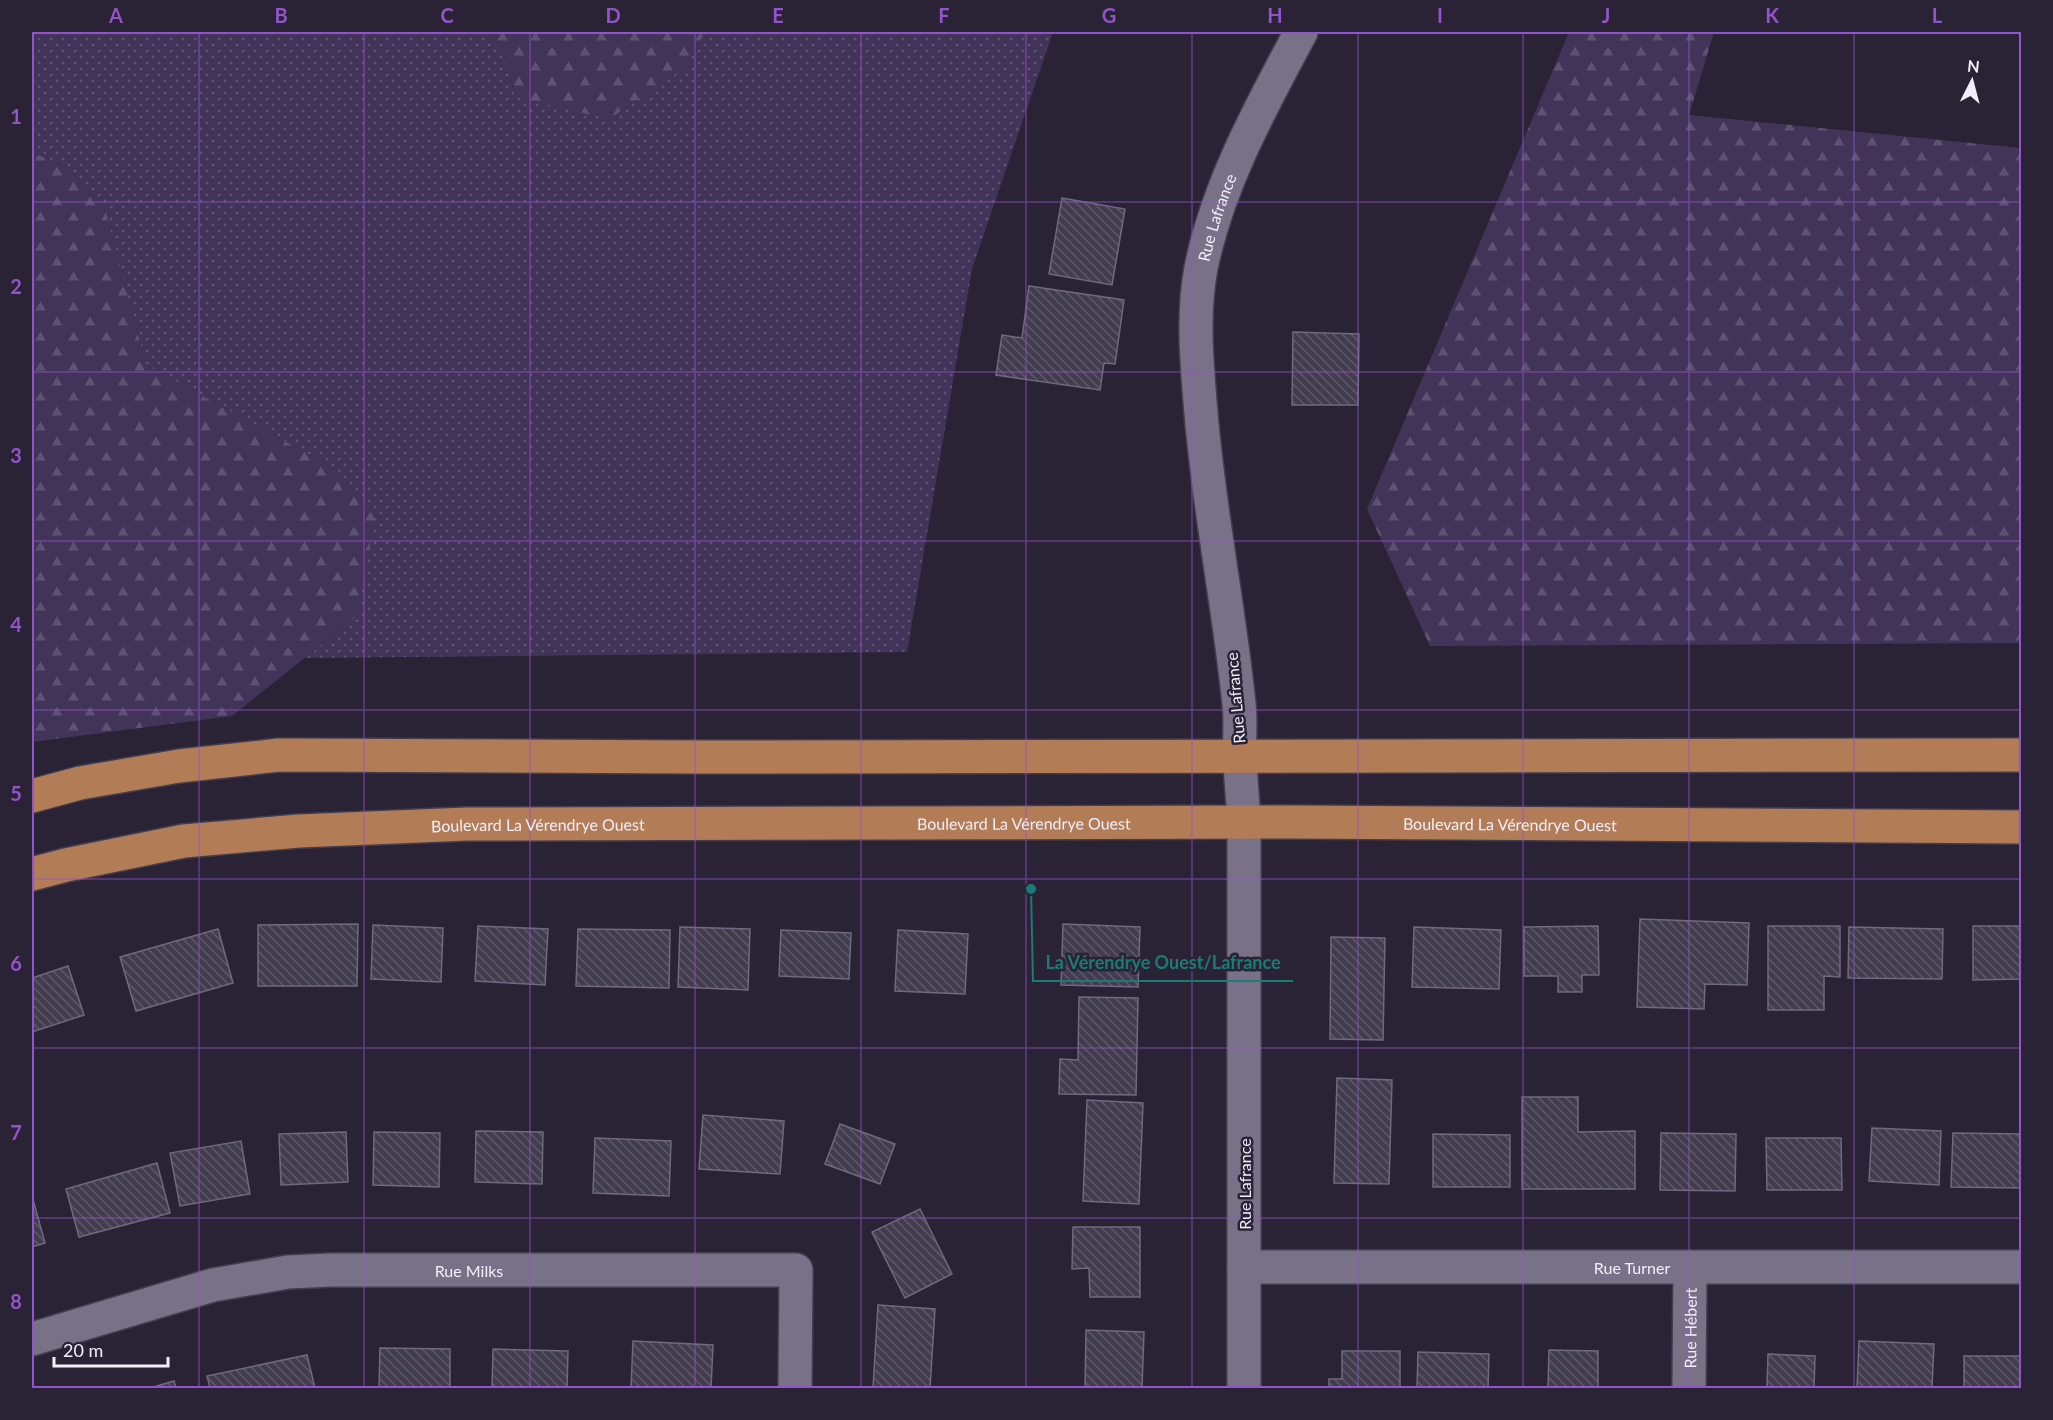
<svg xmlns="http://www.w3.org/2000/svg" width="2053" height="1420" viewBox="0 0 2053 1420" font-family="Lato,sans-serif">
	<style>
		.grass { fill: url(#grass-dots) }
		.forest { fill: url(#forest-firs) }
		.building { fill: url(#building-back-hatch); stroke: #70697f; stroke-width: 1.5 }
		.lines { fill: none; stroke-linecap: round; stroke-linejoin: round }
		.minor-casing { stroke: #433e4e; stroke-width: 36 }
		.major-casing { stroke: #433e4e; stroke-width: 36 }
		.minor { stroke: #797187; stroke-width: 33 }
		.major { stroke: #b27c56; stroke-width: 33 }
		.grid { fill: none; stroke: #9353cb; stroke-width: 1.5; stroke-opacity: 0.55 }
		.labels { text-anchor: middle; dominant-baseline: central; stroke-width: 5; stroke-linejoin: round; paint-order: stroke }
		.street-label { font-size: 16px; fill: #f2eefa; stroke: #2a2335 }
		.leader { fill: none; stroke: #1a7c75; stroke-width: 2 }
		.callout-dot { fill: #1a7c75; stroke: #2a2335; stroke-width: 2 }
		.callout-label { font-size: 18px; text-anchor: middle; font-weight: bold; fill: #1a7c75; stroke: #2a2335; stroke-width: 5; stroke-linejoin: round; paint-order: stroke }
		.neatline { fill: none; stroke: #9353cb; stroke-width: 2 }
		.grid-label { font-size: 20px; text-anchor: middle; font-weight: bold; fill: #9353cb }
	</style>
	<defs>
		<pattern id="grass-dots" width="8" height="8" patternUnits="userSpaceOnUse" patternTransform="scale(1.5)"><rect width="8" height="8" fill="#423459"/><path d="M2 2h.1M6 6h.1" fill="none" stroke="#5e5272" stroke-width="1.8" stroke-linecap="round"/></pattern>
		<pattern id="forest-firs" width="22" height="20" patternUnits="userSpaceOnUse" patternTransform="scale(1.5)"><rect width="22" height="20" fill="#423459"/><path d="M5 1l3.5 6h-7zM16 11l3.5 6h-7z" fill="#5e5272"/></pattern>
		<pattern id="building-back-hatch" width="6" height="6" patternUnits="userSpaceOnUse" patternTransform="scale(1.5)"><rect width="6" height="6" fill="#423c4f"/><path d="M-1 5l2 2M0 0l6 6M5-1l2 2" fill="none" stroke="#5e5869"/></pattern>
	</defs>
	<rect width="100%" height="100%" fill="#2a2335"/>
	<path class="grass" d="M 32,32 L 486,32 L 503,48 L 515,97 L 686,67 L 705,32 L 1053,32 L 972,269 L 907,652 L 305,658 L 357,616 L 337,470 L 146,365 L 105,210 L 69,169 L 32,152 Z"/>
	<g class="forest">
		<path d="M 486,32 L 705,32 L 686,67 L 609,119 L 515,97 L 503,48 Z"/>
		<path d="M 1569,32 L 1714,32 L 1689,115 L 2021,148 L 2021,643 L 1430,646 L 1367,509 Z"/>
		<path d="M 32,152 L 69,169 L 105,209 L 146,365 L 337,470 L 376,511 L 357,616 L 232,716 L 32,742 Z"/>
	</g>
	<g class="building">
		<path d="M 1062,198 L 1125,209 L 1112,285 L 1049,274 Z"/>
		<path d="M 1029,286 L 1124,300 L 1115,364 L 1104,363 L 1100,390 L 996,375 L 1002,335 L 1022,338 Z"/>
		<path d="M 1293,332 L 1359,334 L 1358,405 L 1292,405 Z"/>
		<path d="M 1640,919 L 1749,923 L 1747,985 L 1705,984 L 1704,1009 L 1637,1007 Z"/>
		<path d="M 358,924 L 357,986 L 258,986 L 258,925 Z"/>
		<path d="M 1063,924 L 1140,927 L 1138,987 L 1061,985 Z"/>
		<path d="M 373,925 L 443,928 L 441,982 L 371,979 Z"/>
		<path d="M 478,926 L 548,929 L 545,985 L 475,981 Z"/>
		<path d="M 1598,926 L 1599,975 L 1582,975 L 1582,992 L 1558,992 L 1558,976 L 1524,976 L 1524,927 Z"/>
		<path d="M 1768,926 L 1840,926 L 1840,977 L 1824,976 L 1824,1010 L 1768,1010 Z"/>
		<path d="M 1973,926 L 2022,926 L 2022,979 L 1973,980 Z"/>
		<path d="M 680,927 L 750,929 L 748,990 L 678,987 Z"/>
		<path d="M 1414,927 L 1501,930 L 1499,989 L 1412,987 Z"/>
		<path d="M 1849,927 L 1943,929 L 1942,979 L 1848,978 Z"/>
		<path d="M 218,929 L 233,983 L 136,1011 L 120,957 Z"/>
		<path d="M 578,929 L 670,930 L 669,988 L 576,986 Z"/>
		<path d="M 781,930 L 851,933 L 849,979 L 779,976 Z"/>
		<path d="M 898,930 L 968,934 L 965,994 L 895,991 Z"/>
		<path d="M 1331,937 L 1385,938 L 1383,1040 L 1330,1039 Z"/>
		<path d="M 68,966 L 84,1015 L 32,1032 L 32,978 Z"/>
		<path d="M 1079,997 L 1138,998 L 1136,1095 L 1059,1094 L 1060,1059 L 1078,1060 Z"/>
		<path d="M 1337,1078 L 1392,1080 L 1389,1184 L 1334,1183 Z"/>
		<path d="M 1522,1097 L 1578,1097 L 1578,1132 L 1635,1131 L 1635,1189 L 1522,1189 Z"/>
		<path d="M 1087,1100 L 1143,1103 L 1139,1204 L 1083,1201 Z"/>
		<path d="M 703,1115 L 784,1121 L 780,1174 L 699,1169 Z"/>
		<path d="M 840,1124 L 895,1144 L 880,1184 L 825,1164 Z"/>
		<path d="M 1872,1128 L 1941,1131 L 1939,1185 L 1869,1181 Z"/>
		<path d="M 476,1131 L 543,1132 L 542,1184 L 475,1182 Z"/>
		<path d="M 346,1132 L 348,1182 L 281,1185 L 279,1134 Z"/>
		<path d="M 374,1132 L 440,1133 L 439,1187 L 373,1185 Z"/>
		<path d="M 1661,1133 L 1736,1134 L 1735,1191 L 1660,1190 Z"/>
		<path d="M 1953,1133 L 2022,1134 L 2022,1188 L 1951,1187 Z"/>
		<path d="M 1433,1134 L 1510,1135 L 1510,1187 L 1433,1187 Z"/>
		<path d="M 595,1138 L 671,1141 L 669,1196 L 593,1193 Z"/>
		<path d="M 1766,1138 L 1841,1138 L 1842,1190 L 1767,1190 Z"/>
		<path d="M 241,1141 L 250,1194 L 180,1206 L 170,1153 Z"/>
		<path d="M 157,1163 L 170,1213 L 79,1237 L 66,1189 Z"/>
		<path d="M 32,1196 L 45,1243 L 32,1247 Z"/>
		<path d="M 920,1209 L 952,1274 L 905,1298 L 872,1232 Z"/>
		<path d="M 1073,1227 L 1140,1227 L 1140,1297 L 1090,1297 L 1089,1268 L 1072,1269 Z"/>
		<path d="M 878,1305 L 935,1309 L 930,1388 L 873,1388 Z"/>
		<path d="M 1086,1330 L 1144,1332 L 1142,1388 L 1085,1388 Z"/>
		<path d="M 633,1341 L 713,1345 L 711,1388 L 631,1388 Z"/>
		<path d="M 1859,1341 L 1934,1344 L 1932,1388 L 1857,1388 Z"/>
		<path d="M 380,1348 L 450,1349 L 450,1388 L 379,1388 Z"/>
		<path d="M 493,1349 L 568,1351 L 567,1388 L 492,1388 Z"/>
		<path d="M 1549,1350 L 1598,1351 L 1598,1388 L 1548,1388 Z"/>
		<path d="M 1342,1351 L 1400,1351 L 1400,1388 L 1329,1388 L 1329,1379 L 1342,1379 Z"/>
		<path d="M 1418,1352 L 1489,1354 L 1488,1388 L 1417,1388 Z"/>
		<path d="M 1768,1354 L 1815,1356 L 1814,1388 L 1767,1388 Z"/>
		<path d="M 307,1355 L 315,1388 L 210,1388 L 207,1376 Z"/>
		<rect x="1964" y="1356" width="58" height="32"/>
		<path d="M 174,1381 L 176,1388 L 150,1388 Z"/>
	</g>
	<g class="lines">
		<defs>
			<g id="minor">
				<path id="s1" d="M 1244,1267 L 2022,1267"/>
				<path id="s2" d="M 32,1339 L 213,1285 L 288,1272 L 331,1270 L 796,1270 L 795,1388"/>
				<path id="s3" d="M 1244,1388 L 1244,822 C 1243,799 1240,777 1240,754 C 1239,738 1241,721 1239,704 C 1229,607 1209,510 1201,413 C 1197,366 1192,315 1201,268 C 1218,184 1261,107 1301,32"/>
				<path id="s4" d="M 1689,1388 L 1690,1267"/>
			</g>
			<g id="major">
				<path d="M 32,796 L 80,783 L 179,766 L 279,755 L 703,757 L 2022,755"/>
				<path id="s5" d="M 32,874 L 66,865 L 184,841 L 299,831 L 467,824 L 1292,822 L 2022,827"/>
			</g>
		</defs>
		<use href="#minor" class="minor-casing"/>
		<use href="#major" class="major-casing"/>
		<use href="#minor" class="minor"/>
		<use href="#major" class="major"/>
	</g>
	<path class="grid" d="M 199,32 L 199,1388M 364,32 L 364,1388M 530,32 L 530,1388M 695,32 L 695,1388M 861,32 L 861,1388M 1026,32 L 1026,1388M 1192,32 L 1192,1388M 1358,32 L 1358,1388M 1523,32 L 1523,1388M 1689,32 L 1689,1388M 1854,32 L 1854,1388M 32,202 L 2022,202M 32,372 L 2022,372M 32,541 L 2022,541M 32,710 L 2022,710M 32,879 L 2022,879M 32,1048 L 2022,1048M 32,1218 L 2022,1218"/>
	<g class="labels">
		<g class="street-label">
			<text stroke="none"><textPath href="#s3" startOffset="1176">Rue Lafrance</textPath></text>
			<text transform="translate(1235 698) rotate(-95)">Rue Lafrance</text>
			<text stroke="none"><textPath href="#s5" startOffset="996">Boulevard La Vérendrye Ouest</textPath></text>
			<text stroke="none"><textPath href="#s5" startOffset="1482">Boulevard La Vérendrye Ouest</textPath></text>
			<text stroke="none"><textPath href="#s5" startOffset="510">Boulevard La Vérendrye Ouest</textPath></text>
			<text transform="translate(1244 1184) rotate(-90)">Rue Lafrance</text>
			<text stroke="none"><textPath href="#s1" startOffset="388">Rue Turner</textPath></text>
			<text stroke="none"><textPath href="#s2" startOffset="446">Rue Milks</textPath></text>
			<text stroke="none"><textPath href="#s4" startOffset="60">Rue Hébert</textPath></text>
		</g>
	</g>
	<path class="leader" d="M1031 889L1033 981H1293"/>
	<circle class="callout-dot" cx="1031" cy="889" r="6"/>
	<g class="callout-label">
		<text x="1163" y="969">La Vérendrye Ouest/Lafrance</text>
	</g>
	<rect width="2053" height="1420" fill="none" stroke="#2a2335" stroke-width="66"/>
	<g transform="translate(1972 81) rotate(6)" stroke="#2a2335" stroke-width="4.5" paint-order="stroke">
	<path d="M0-4.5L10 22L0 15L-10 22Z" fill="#f2eefa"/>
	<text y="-9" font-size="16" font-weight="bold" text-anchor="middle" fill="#f2eefa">N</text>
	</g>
	<path d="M54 1357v9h114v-9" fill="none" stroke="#f2eefa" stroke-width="3"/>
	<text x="63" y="1357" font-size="18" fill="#f2eefa" stroke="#2a2335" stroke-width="4.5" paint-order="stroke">20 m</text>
	<rect x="33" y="33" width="1987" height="1354" class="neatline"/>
	<g class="grid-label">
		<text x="116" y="23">A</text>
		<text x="281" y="23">B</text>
		<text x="447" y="23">C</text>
		<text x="613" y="23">D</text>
		<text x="778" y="23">E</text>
		<text x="944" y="23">F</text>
		<text x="1109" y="23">G</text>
		<text x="1275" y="23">H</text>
		<text x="1440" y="23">I</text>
		<text x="1606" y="23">J</text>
		<text x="1772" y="23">K</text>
		<text x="1937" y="23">L</text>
		<text x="16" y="124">1</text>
		<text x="16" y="294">2</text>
		<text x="16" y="463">3</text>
		<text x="16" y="632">4</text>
		<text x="16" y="801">5</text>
		<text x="16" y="971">6</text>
		<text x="16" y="1140">7</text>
		<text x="16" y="1309">8</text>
	</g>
</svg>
